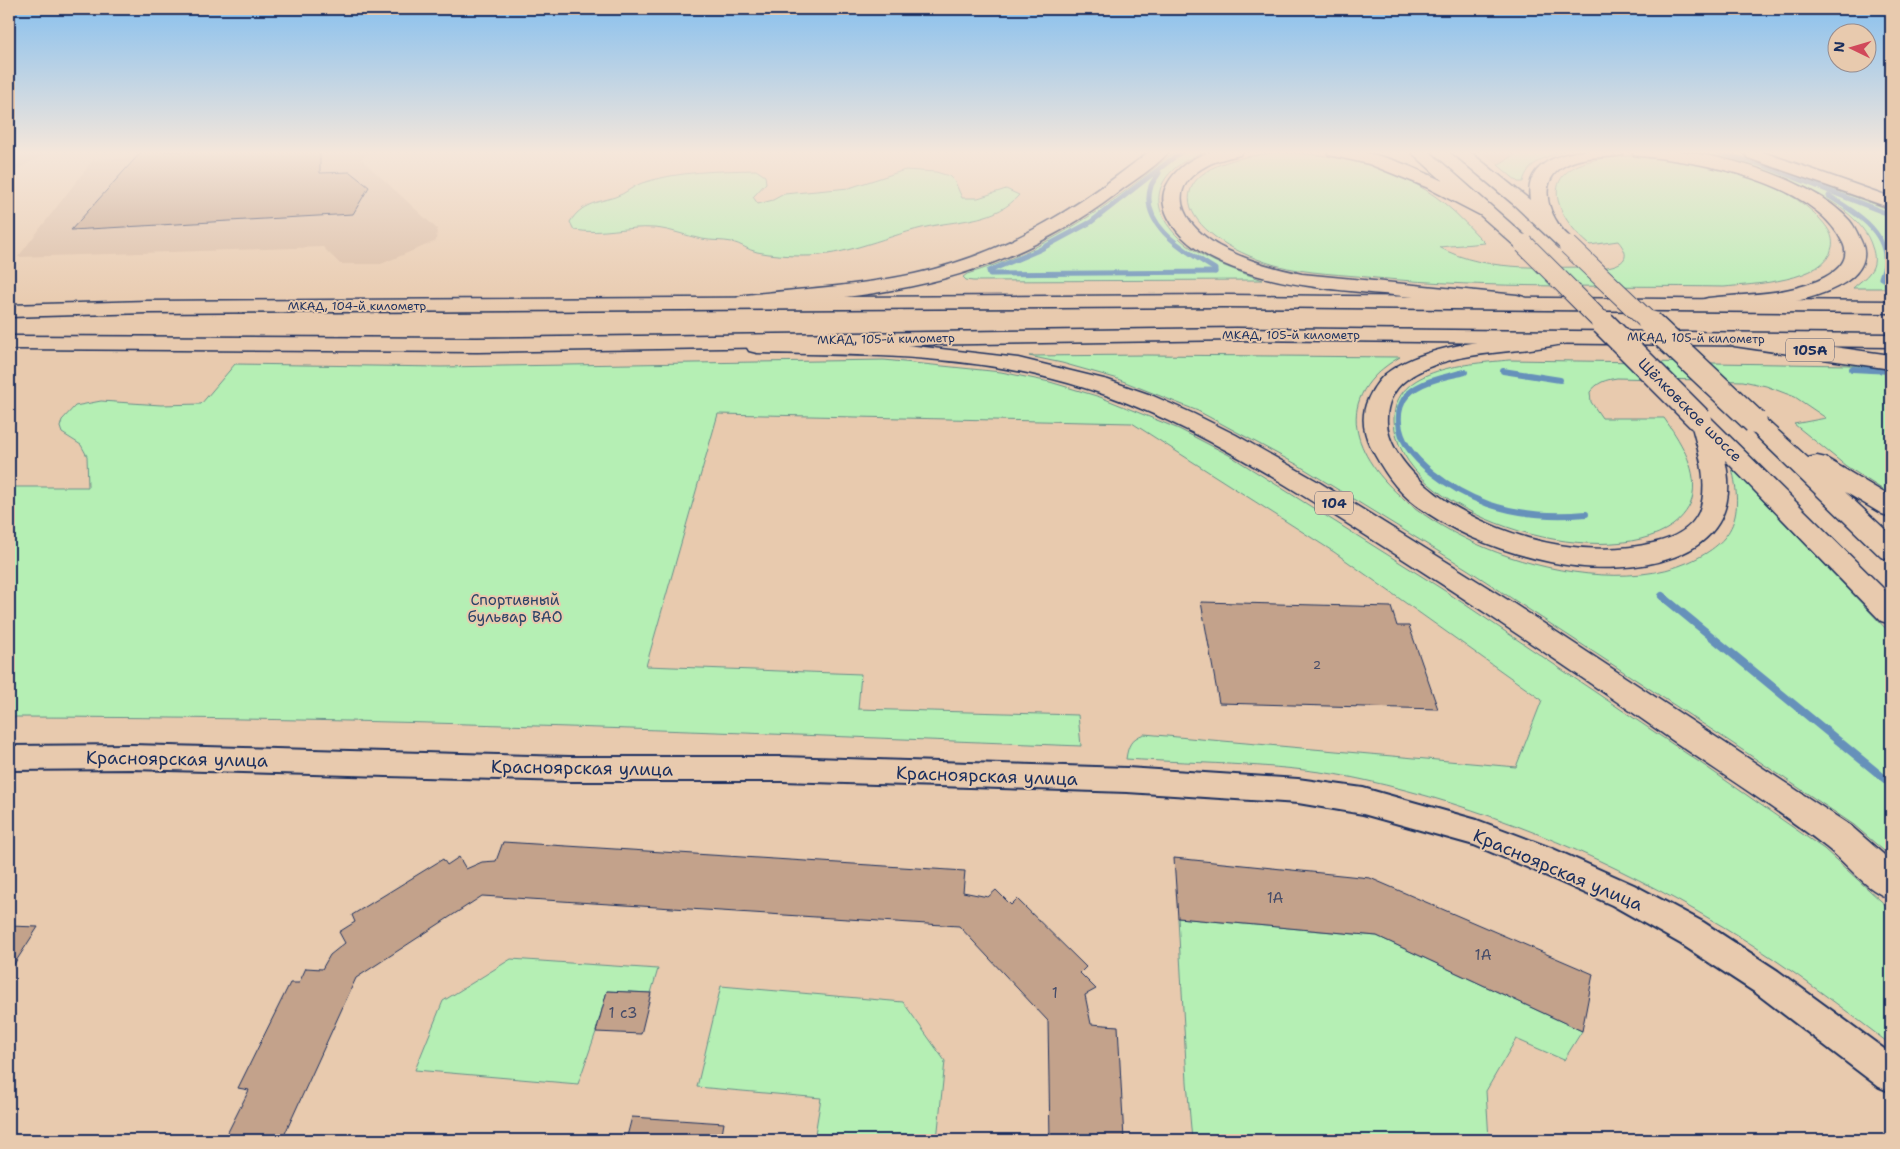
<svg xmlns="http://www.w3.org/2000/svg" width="1900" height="1149" viewBox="0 0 1900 1149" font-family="'Shantell Sans',sans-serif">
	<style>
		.built { fill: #d9bba3 }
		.green { fill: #b5efb4; stroke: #688f89 }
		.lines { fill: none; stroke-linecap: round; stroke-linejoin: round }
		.stream-far2 { stroke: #6691ba; stroke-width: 5 }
		.stream-far1 { stroke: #6691ba; stroke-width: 6 }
		.stream { stroke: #6691ba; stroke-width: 8 }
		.building { fill: #c3a28b; stroke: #1b2f5e }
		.tertiary-casing { stroke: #1b2f5e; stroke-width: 4 }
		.primary-casing { stroke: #1b2f5e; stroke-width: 3 }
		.trunk-casing { stroke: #1b2f5e; stroke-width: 3 }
		.tertiary { fill: #e8caae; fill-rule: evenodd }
		.primary { fill: #e8caae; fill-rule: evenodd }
		.trunk { fill: #e8caae; fill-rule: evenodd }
		.primary-bridge-far1-casing { stroke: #1b2f5e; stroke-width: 21; stroke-linecap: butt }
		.primary-bridge-casing { stroke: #1b2f5e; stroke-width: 27; stroke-linecap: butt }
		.primary-bridge-far1 { stroke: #e8caae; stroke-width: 19 }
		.primary-bridge { stroke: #e8caae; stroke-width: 24 }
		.labels { text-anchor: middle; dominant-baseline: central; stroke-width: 4; stroke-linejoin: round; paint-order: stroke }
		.far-street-label { font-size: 12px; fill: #1b2f5e; stroke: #e8caae }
		.number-label { font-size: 12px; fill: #454c69 }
		.shield { fill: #e8caae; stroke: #585e76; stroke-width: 1 }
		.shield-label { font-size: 14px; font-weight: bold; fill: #1b2f5e }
		.street-label { font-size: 15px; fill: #1b2f5e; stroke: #e8caae }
		.park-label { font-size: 15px; fill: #2a4267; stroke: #e8caae }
		.near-number-label { font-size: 15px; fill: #454c69 }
		.near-street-label { font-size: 18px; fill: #1b2f5e; stroke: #e8caae }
	</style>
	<rect width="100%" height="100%" fill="#e8caae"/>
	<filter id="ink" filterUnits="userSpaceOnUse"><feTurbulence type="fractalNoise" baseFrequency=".02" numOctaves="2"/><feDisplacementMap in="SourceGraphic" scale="10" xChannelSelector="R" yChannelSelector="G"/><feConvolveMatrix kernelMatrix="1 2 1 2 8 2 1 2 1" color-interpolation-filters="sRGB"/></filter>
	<g filter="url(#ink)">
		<g class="built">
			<path d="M 9,151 L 50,151 L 9,174 Z"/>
			<path d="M 271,151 L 371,151 L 361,159 L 437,229 L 436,241 L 381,264 L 340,264 L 323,247 L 18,257 L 93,160 Z"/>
			<path d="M 1480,151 L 1520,151 L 1498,165 Z"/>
		</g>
		<g class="green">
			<path d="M 1175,151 L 1207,151 C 1154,169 1141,208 1187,245 C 1209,262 1237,271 1263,280 L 973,281 L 966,280 L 963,277 L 967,274 C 1046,251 1113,204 1175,151 Z"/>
			<path d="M 1520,151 L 1564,151 C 1547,156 1527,163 1523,182 L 1518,182 L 1498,165 Z"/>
			<path d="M 1692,151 L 1725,151 L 1891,210 L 1891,288 L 1853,288 C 1858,283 1866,278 1870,272 C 1876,265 1875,255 1872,247 C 1857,193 1740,161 1692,151 Z"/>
			<path d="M 1273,153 C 1332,152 1397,165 1444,203 C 1459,215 1472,230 1485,243 L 1439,247 C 1487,274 1553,266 1607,267 C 1624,264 1632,257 1618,241 L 1590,245 C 1576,233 1562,218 1558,200 C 1548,153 1632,154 1661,157 C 1712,163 1774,177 1813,212 C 1822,221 1835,233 1832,247 C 1826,282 1752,284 1724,287 C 1609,285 1492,289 1376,278 C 1343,274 1308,274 1275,265 C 1176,236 1147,165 1273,153 Z"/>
			<path d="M 756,170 L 765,176 L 766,183 L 753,197 L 758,204 L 773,200 L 784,194 L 849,188 L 905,170 L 936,172 L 949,176 L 955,182 L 962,198 L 978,198 L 1006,189 L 1019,195 C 997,221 962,220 931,226 C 890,234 845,257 802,256 C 788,256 771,255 757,252 C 748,250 741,244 732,242 C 722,240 712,241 702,239 C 686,236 670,229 654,228 C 626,226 604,235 574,230 L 570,222 C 582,203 596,203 615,197 C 625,194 633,186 642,183 C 679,171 718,171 756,170 Z"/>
			<path d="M 1147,355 L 1400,357 C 1330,397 1353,457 1405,500 C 1429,520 1457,536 1486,548 C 1544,572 1630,588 1689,562 C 1736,541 1743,515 1732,468 L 1891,634 L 1891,857 L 1854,825 L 1729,741 L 1467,569 L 1298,465 L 1198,411 L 1115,378 L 1062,363 L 1029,356 Z"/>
			<path d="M 884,360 L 1001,372 L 1050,382 L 1100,397 L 1179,429 L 1229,455 L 1442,589 L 1705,766 L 1824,849 L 1891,910 L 1891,1045 C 1830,998 1766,950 1698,912 C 1594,852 1481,806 1364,780 C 1290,763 1202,764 1126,759 C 1128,745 1131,739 1144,734 L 1516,767 L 1542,700 L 1334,552 L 1132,423 L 718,414 L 646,666 L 861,674 L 858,709 L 1078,715 L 1081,746 C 724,732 366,717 9,717 L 9,487 L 88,487 L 87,456 L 81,445 L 62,433 L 60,427 L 62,420 L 75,406 L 101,401 L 161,405 L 201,404 L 235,364 L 441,367 Z"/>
			<path d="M 1509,360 L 1849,365 L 1891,369 L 1891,495 L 1846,466 L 1794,424 L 1826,418 L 1795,397 L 1766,386 L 1743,381 L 1617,378 C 1605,380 1598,382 1590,392 L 1591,402 L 1602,418 L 1664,418 C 1679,439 1697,467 1693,494 C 1692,506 1682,518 1673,525 C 1602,576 1396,515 1394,420 C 1393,366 1471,364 1509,360 Z"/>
			<path d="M 1178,918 L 1377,936 L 1582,1031 L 1564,1060 L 1516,1039 L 1486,1091 L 1489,1140 L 1192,1140 L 1187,1082 Z"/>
			<path d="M 511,959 L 658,969 L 651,993 L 607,991 L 596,1032 L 578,1084 L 415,1070 L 443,1001 Z"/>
			<path d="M 721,986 L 903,1002 L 945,1061 L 937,1140 L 814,1140 L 821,1098 L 697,1087 Z"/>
		</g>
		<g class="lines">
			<g class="stream-far2">
				<path d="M 1182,151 L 1091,222 L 1039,250 L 989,271 L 990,274 L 1215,272"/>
				<path d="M 1713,151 L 1760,164 L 1891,215"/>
				<path d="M 1159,173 C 1157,177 1152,182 1151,186 C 1138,226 1188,252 1215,269 L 1215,272"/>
				<path d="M 1829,196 C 1852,210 1888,231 1885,263 C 1885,268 1882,273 1881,278 L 1891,282"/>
			</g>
			<g class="stream-far1">
				<path d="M 1852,369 L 1891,371"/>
				<path d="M 1503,371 L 1560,380"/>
				<path d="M 1465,372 C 1446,377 1423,380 1408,394 C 1401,401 1398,412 1399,422 C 1401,460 1456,492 1488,504 C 1520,515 1553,517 1586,514"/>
			</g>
			<path class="stream" d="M 1662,596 L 1891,784"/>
		</g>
		<g class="building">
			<path d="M 142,151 L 320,151 L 320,173 L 350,172 L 369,187 L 353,214 L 71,230 Z"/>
			<path d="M 1201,602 L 1391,607 L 1397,626 L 1409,626 L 1438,709 L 1219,703 Z"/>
			<path d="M 503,842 L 965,871 L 963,892 L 988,897 L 996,890 L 1011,905 L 1017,899 L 1086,967 L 1080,973 L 1096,989 L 1085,995 L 1091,1024 L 1118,1026 L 1124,1140 L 1050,1140 L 1048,1021 L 959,926 L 482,896 L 356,978 L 282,1140 L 224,1140 L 249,1090 L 238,1088 L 290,983 L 299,983 L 306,968 L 322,969 L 330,955 L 345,943 L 339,932 L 355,922 L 352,915 L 443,859 L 447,865 L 459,857 L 466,869 L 482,862 L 496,861 Z"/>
			<path d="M 1174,858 L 1370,878 L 1593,974 L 1582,1031 L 1377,936 L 1178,918 Z"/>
			<path d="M 9,926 L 38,927 L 9,972 Z"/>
			<path d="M 607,991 L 651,993 L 641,1034 L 596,1032 Z"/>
			<path d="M 632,1117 L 724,1123 L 721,1140 L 626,1140 Z"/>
		</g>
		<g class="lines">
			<defs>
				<path id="tertiary" d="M 132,745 L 569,757 L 783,757 L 1127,768 L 1298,779 L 1363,788 L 1477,820 L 1551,848 L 1634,885 L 1703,922 L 1778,971 L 1891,1054 L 1891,1092 L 1879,1087 L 1756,993 L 1681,944 L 1612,905 L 1529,868 L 1474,845 L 1363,814 L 1298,803 L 1127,792 L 783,781 L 569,781 L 132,769 L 9,770 L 9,746 Z"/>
				<g id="primary">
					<path d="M 1150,151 L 1169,151 C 1158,166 1131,182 1116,194 C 1050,244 974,276 892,290 C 843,299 794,302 745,307 L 738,305 L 735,301 L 738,297 L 745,295 C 801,289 859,286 914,274 C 1008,253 1076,209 1150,151 Z"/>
					<path d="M 1214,151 L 1243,151 L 1240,155 C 1226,158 1213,161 1201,169 C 1162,194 1189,229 1219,246 C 1245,260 1273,268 1302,274 L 1517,295 L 1524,297 L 1527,301 L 1524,305 L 1517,307 C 1476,303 1434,299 1393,295 C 1329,289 1201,283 1168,217 C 1163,207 1161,195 1167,185 C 1177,166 1195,156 1214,151 Z"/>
					<path d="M 1326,151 C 1366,146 1407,164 1443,181 L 1410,151 L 1429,151 L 1534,244 L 1531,248 L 1524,250 L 1517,248 L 1480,215 L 1426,187 L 1369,164 L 1329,155 Z"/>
					<path d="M 1450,151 L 1469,151 L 1530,200 C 1522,150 1592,147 1625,151 L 1622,155 C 1609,158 1596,156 1583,159 C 1541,168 1540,199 1561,228 C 1566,235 1573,239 1578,245 L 1575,249 L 1568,251 L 1561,249 L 1512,203 Z"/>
					<path d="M 1631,151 C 1692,143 1809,174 1850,221 C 1855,227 1858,235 1861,241 C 1871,261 1856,277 1839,286 C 1800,307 1750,306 1708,310 L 1701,308 L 1698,304 L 1701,300 L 1708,298 C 1744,294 1783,295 1817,281 C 1833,274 1852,262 1843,243 C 1813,181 1702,162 1640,156 L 1634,155 Z"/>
					<path d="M 1748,151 L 1760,151 L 1891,197 L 1891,208 L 1748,158 L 1745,154 Z"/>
					<path d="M 1559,332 L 1567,333 L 1570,338 L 1567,343 C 1517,355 1449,348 1406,380 C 1392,390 1386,407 1387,423 C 1388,444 1404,464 1418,478 C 1473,532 1578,562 1653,543 C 1671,539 1691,530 1699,512 C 1710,483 1698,451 1691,423 L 1695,418 L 1703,416 L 1711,418 L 1891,596 L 1891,624 L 1881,621 L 1725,460 C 1750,566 1624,578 1550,562 C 1502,552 1455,534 1416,505 C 1395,490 1382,468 1370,446 C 1363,431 1361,415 1368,399 C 1373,388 1381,376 1391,370 C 1433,342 1509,338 1559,332 Z"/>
					<path d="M 1742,334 L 1891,355 L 1891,369 L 1734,346 L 1731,341 L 1734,336 Z"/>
					<path d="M 757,339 L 907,345 L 1018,358 L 1108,380 L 1151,395 L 1194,414 L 1236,435 L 1317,481 L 1511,602 L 1851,826 L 1891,861 L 1891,899 C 1865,890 1848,864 1826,847 C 1777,809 1723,775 1672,740 C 1569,668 1465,598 1359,531 C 1263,470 1165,407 1053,379 C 957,354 855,355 757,353 L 749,351 L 746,346 L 749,341 Z"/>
					<path d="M 1755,415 L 1763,417 L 1808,458 L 1817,456 L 1826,458 L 1891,497 L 1891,517 L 1882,514 L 1845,492 L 1891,535 L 1891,560 L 1881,557 L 1747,427 L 1743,422 L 1747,417 Z"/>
				</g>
				<g id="trunk">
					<path d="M 1225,295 L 1891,301 L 1891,313 L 1225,307 L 147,313 L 9,317 L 9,305 L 147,301 Z"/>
					<path d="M 1236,328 L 1891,334 L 1891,347 L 1236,340 L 477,352 L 9,349 L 9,336 L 477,338 Z"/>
				</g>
			</defs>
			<use href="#tertiary" class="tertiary-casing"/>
			<use href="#primary" class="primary-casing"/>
			<use href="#trunk" class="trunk-casing"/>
			<use href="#tertiary" class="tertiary"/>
			<use href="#primary" class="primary"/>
			<use href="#trunk" class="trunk"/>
			<defs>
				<g id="primary-bridge-far1">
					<path d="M 1524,244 L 1604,324"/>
					<path d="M 1568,245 L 1651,324"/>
				</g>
				<g id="primary-bridge">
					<path d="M 1603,323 L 1700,420"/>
					<path d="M 1650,323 L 1755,422"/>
				</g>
			</defs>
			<use href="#primary-bridge-far1" class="primary-bridge-far1-casing"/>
			<use href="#primary-bridge" class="primary-bridge-casing"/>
			<use href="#primary-bridge-far1" class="primary-bridge-far1"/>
			<use href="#primary-bridge" class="primary-bridge"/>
		</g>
	</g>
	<linearGradient id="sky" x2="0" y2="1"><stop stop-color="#88c0ee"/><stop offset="0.49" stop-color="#f5e7db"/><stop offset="1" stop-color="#f5e7db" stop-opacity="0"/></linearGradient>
	<rect width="1900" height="311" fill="url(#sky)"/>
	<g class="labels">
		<g class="far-street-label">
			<text x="357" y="306">МКАД, 104-й километр</text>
			<text x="1291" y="335">МКАД, 105-й километр</text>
			<text transform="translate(1696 338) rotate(1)">МКАД, 105-й километр</text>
			<text transform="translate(886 339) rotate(-1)">МКАД, 105-й километр</text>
		</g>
		<g class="number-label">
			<text x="1317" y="665">2</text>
		</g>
		<g class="shield">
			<rect x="1786" y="338.5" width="48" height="23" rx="4"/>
			<rect x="1315" y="491.5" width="38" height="23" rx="4"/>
		</g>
		<g class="shield-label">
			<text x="1810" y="350">105A</text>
			<text x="1334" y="503">104</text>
		</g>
		<g class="street-label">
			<text transform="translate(1690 410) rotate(45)">Щёлковское шоссе</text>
		</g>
		<g class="park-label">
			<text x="515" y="600">Спортивный<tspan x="515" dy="17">бульвар ВАО</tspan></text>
		</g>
		<g class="near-number-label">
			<text x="1275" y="898">1A</text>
			<text x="1483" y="955">1А</text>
			<text x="1055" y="993">1</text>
			<text x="623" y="1013">1 с3</text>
		</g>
		<g class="near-street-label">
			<text transform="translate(177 759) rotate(1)">Красноярская улица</text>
			<text transform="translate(582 768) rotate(1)">Красноярская улица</text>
			<text transform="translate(987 776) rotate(2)">Красноярская улица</text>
			<text transform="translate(1558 870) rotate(23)">Красноярская улица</text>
		</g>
	</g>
	<rect width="1900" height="1149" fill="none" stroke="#e8caae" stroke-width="30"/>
	<rect x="15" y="15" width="1870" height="1119" fill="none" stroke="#1b2f5e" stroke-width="2" filter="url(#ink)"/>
	<g transform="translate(1852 48) rotate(275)"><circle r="24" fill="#e8caae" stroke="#968c8e"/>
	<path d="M0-4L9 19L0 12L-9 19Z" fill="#d1495b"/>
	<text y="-8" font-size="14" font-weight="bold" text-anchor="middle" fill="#1b2f5e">N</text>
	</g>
</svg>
